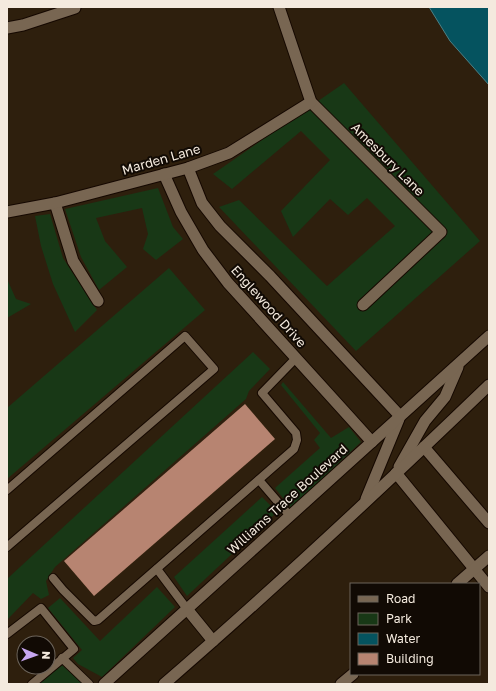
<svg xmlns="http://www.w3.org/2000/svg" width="496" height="691" viewBox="0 0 496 691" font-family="'Golos Text',sans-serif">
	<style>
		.green { fill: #183816 }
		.water { fill: #05535f; stroke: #4d8085 }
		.building { fill: #b78471 }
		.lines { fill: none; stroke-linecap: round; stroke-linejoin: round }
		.service-casing { stroke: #150800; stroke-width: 10 }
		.minor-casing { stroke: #150800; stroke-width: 13 }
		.secondary-casing { stroke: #150800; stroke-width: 13 }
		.service { stroke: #786652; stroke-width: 8 }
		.minor { stroke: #786652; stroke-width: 11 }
		.secondary { stroke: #786652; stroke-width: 11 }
		.labels { text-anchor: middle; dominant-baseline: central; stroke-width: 4; stroke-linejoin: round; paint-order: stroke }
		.street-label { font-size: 13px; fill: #f4eade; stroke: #110a04 }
	</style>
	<rect width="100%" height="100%" fill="#2e1f0d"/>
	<g class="green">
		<path d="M 344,83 L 480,241 L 356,351 L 219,207 L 239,200 L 327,286 L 395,226 L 367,198 L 348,215 L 330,199 L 293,237 L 281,211 L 330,160 L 301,131 L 232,189 L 213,174 Z"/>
		<path d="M 158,188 L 173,227 L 183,239 L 156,260 L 143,249 L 148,234 L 142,208 L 96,218 L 105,241 L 127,267 L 99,290 L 81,257 L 65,209 Z"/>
		<path d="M 50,214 L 63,258 L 97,310 L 75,332 L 53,284 L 41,246 L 35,216 Z"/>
		<path d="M 169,268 L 205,310 L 7,479 L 7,408 Z"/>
		<path d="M 7,279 L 16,299 L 31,304 L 7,318 Z"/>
		<path d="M 253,352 L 270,369 L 249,391 L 246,399 L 55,567 L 46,581 L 49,595 L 41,599 L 33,593 L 7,620 L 7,579 Z"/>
		<path d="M 283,382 L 331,438 L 349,427 L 361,442 L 291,508 L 275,488 L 320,448 L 314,440 L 320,433 L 281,385 Z"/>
		<path d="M 262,497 L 277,512 L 187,596 L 174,577 Z"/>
		<path d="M 157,587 L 175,607 L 102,677 L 78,664 L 73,658 L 82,650 L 48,608 L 60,598 L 100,641 Z"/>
		<path d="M 62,665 L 83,684 L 38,684 Z"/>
	</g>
	<path class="water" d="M 429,7 L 489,7 L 489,85 L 450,41 Z"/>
	<path class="building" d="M 245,404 L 275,439 L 94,596 L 64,561 Z"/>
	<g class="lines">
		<defs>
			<g id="service">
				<path d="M 259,480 L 290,516"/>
				<path d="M 7,490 L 185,336 L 214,369 L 7,547"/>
				<path d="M 157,569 L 187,609"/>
				<path d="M 53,578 L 63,590 L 94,621 L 98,620 L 294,449 L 297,440 L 296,433 L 262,393 L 296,358"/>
				<path d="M 7,634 L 41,608 L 74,649 L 32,684"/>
				<path d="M 62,658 L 89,684"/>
			</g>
			<g id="minor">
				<path d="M 279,7 L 311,102 L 441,232 L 363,305"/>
				<path d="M 7,28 L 23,25 L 75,8"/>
				<path d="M 188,168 L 202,203 L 220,226 L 270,276 L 400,416"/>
				<path d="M 164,174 L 181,212 L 203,250 L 228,283 L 372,442"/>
				<path d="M 55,203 L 73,261 L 98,301"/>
				<path d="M 7,212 L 55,203 L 188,168 L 229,153 L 311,102"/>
				<path d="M 424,447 L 489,523"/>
				<path d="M 396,473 L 489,587"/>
				<path d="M 457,584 L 489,556"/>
				<path d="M 341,684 L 353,674"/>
			</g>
			<g id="secondary">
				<path d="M 399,467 L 425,421 L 445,397 L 458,367"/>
				<path d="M 366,499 L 399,419"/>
				<path d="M 187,609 L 213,641"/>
				<path d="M 104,684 L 489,336"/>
				<path d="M 164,684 C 275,588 383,487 489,385"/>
			</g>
		</defs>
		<use href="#service" class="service-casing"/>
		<use href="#minor" class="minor-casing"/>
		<use href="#secondary" class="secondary-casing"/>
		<use href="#service" class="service"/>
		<use href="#minor" class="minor"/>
		<use href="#secondary" class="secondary"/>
	</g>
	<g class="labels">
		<g class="street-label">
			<text transform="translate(161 159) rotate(-16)">Marden Lane</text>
			<text transform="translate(388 159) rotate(45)">Amesbury Lane</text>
			<text transform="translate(269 306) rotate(48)">Englewood Drive</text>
			<text transform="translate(287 499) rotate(-42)">Williams Trace Boulevard</text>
		</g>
	</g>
	<rect width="496" height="691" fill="none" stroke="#f4eade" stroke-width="16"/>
	<rect x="350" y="583" width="130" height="92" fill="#110a04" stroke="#6c645b"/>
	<rect x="358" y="596" width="20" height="6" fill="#786652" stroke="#6c645b"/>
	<text x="386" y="603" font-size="12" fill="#f4eade">Road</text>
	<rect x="358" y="613" width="20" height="12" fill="#183816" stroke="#6c645b"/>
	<text x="386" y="623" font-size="12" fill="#f4eade">Park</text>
	<rect x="358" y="633" width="20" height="12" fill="#05535f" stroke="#6c645b"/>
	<text x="386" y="643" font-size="12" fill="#f4eade">Water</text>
	<rect x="358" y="653" width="20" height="12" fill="#b78471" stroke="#6c645b"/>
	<text x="386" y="663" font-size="12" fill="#f4eade">Building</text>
	<g transform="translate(36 655) rotate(92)"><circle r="19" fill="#110a04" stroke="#6c645b"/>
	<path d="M0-3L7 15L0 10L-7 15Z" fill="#c6a6f0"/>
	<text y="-6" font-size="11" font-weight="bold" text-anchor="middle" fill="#f4eade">N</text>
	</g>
</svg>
